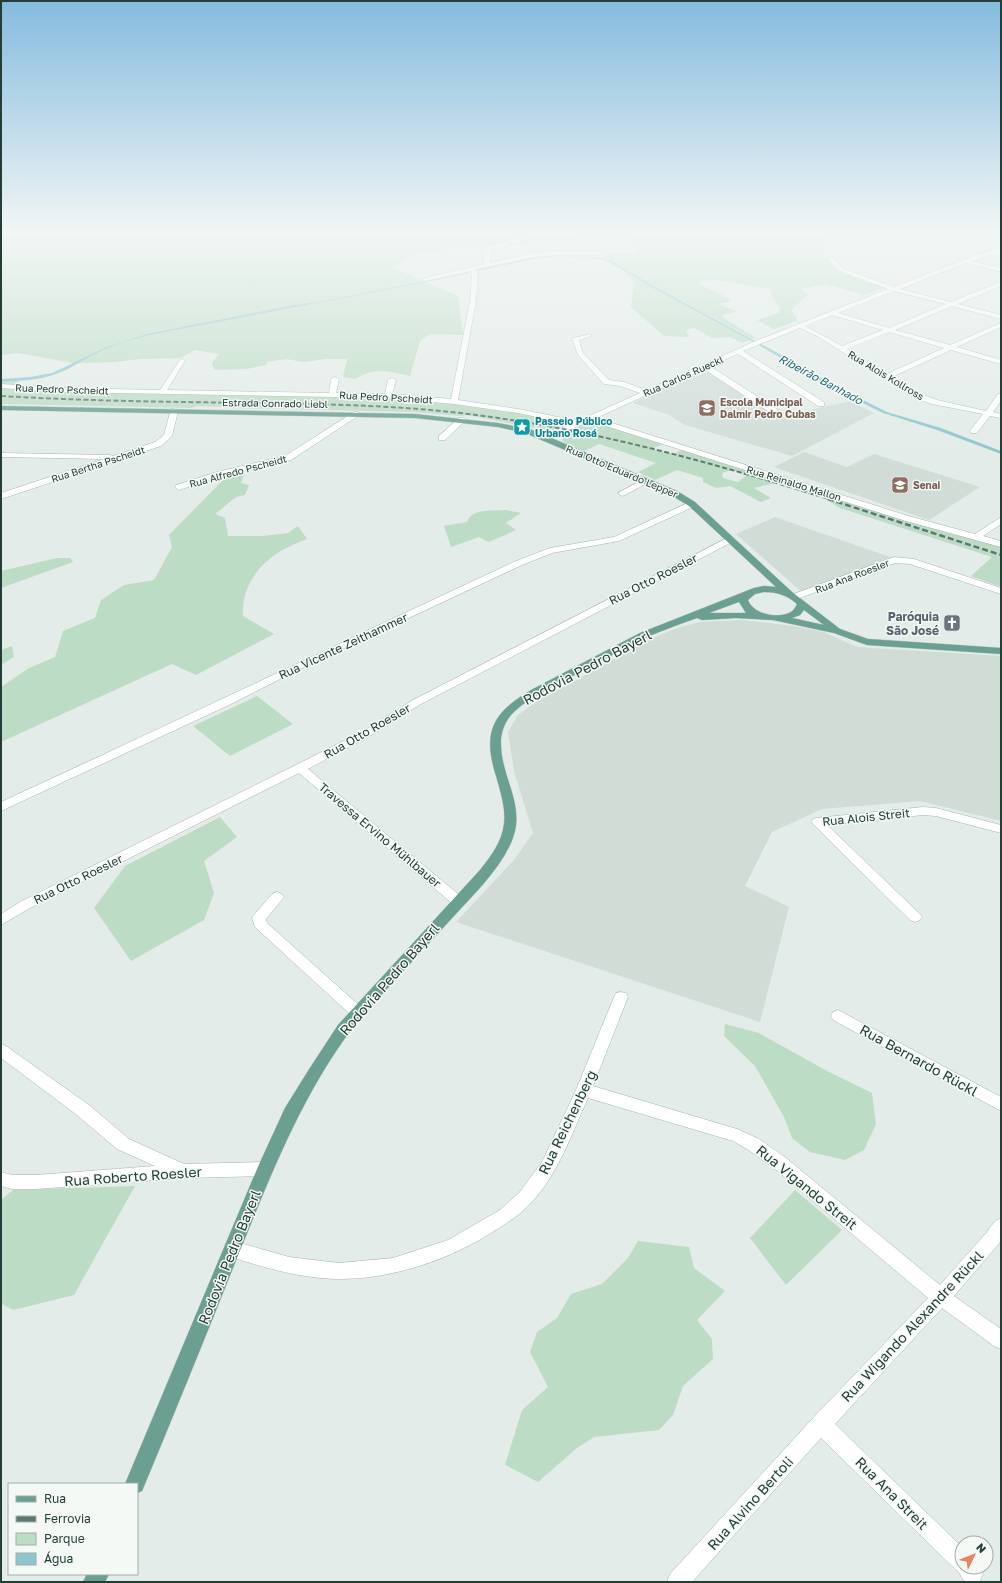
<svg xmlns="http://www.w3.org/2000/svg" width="1002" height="1583" viewBox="0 0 1002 1583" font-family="'Golos Text',sans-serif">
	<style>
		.built { fill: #d1dcd7 }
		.green { fill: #bddcc5; fill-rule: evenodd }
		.water { fill: #8ec5ce }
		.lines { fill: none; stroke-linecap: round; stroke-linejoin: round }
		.minor-casing { stroke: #a6b4af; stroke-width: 1 }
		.major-casing { stroke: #c2c9c7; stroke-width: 1 }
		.minor { fill: #fff; fill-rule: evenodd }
		.major { fill: #6a9f91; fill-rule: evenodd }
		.rail-far1 { stroke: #5e7871; stroke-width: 2; stroke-dasharray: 5 2.5; stroke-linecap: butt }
		.rail { stroke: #5e7871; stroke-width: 2.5; stroke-dasharray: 6 3; stroke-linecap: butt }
		.labels { text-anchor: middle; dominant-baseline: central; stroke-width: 3; stroke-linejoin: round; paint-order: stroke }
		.far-street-label { font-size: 10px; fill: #243d36; stroke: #f4f9f6 }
		.far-education-label { font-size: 10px; font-weight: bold; fill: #785e54; stroke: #f4f9f6; text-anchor: start }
		.far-culture-label { font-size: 10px; font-weight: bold; fill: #0d838f; stroke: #f4f9f6; text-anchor: start }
		.far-water-label { font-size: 11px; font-style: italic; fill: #216976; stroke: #f4f9f6 }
		.street-label { font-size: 12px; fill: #243d36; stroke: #f4f9f6 }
		.worship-label { font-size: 12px; font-weight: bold; fill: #5b616d; stroke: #f4f9f6; text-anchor: end }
		.near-street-label { font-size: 14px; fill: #243d36; stroke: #f4f9f6 }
	</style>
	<rect width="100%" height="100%" fill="#e3ece8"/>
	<g class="built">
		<path d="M 707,368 L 778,417 L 851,401 L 874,413 L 792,456 L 685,425 L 667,414 L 633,403 Z"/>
		<path d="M 804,452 L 847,467 L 874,454 L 980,487 L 929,520 L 774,467 Z"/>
		<path d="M 775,517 L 890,557 L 803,593 L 736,534 Z"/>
		<path d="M 743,620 L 794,626 L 824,632 L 857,647 L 1001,656 L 1001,821 L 920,801 L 822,809 L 772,832 L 745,886 L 789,907 L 760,1022 L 456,922 L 514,860 L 533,833 L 514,771 L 508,732 L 518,715 L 536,702 L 651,639 L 674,629 L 699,622 Z"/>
	</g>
	<g class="green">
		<path d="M 1,234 L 596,234 L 597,238 L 495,246 L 465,246 L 408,255 L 411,256 L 394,268 L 458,296 L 463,335 L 430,334 L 420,341 L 410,376 C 387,371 377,367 355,379 L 343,377 L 347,359 L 326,359 L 304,362 L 286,359 L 267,362 L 266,365 L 247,369 L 214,370 L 212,363 L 219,354 L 195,350 L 180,358 L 140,359 L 115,362 L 84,363 L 72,363 L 18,353 L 1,355 Z"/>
		<path d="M 615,234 L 826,234 L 821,235 L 825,256 L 839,272 L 885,288 L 865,295 L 825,284 L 801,289 L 808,295 L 795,306 L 792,311 L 797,318 L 797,321 L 774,329 L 757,320 L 779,313 L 780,308 L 772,297 L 771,289 L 716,280 L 700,281 L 699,284 L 732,300 L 729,302 L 719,304 L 736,311 L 721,316 L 756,338 L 753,339 L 654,286 L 613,261 L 602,258 L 607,254 L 637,254 L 631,235 Z"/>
		<path d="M 624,272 L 750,340 L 742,343 L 730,337 L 712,338 L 694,328 L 686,330 L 689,337 L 664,336 L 631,307 L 634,282 Z"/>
		<path d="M 19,380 L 16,387 L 332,394 L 435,400 L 562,419 L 563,424 L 554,429 L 546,430 L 466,415 L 461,416 L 411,412 L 227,408 L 224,407 L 198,406 L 192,408 L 1,404 L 1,382 Z"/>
		<path d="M 587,422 L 596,423 L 663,444 L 652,449 L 673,454 L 682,450 L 932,528 L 1001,546 L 1001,587 L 971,576 L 992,557 L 840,508 L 825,499 L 775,483 L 754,488 L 771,498 L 761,502 L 730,486 L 716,488 L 703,482 L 703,478 L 677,470 L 655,480 L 638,472 L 656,463 L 599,444 L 584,451 C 576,447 562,445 559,435 L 562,432 ZM 732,470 L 747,475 L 738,482 L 723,478 L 722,473 Z"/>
		<path d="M 245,471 L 241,483 L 249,485 L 245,495 L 236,497 L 215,514 L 225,518 L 228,536 L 263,536 L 288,533 L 298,526 L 307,539 C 279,550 257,562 246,592 C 243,599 243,609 243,616 L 274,634 L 196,675 L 172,664 L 1,742 L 1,687 L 29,668 L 55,657 L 63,631 L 95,618 L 101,600 L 124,585 L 154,580 L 172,547 L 169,535 L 227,476 Z"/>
		<path d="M 505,510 L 521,513 L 506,523 L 516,530 L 489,542 L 479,537 L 451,547 L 444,526 L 467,522 C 472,508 492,511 505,510 Z"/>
		<path d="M 57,558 L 70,558 L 73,562 L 1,588 L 1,571 Z"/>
		<path d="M 12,646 L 14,657 L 1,665 L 1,650 Z"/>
		<path d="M 257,696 L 293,724 L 230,756 L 193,726 Z"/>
		<path d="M 220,817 L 237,837 L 204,861 L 214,893 L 204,920 L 131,961 L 94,908 L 125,866 Z"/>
		<path d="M 725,1024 L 759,1033 L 827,1071 L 872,1093 L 876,1124 L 864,1150 L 845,1160 L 810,1152 L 792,1138 L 784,1117 L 755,1066 L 724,1036 Z"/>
		<path d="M 135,1186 L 74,1295 L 13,1310 L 1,1303 L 1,1200 L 13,1190 Z"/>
		<path d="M 795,1190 L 842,1230 L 786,1285 L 750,1238 Z"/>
		<path d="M 638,1241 L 689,1247 L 694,1268 L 725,1291 L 697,1320 L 712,1339 L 713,1359 L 683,1386 L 673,1415 L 659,1430 L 594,1437 L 577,1448 L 538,1482 L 505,1465 L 522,1410 L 548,1387 L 530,1352 L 537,1332 L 557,1318 L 571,1294 L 602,1284 L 628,1258 Z"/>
	</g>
	<path class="water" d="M 551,255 L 602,258 L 613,261 L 654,286 L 796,363 L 837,387 L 887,412 L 941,428 L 1001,451 L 1001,454 L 937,430 L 883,413 L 832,388 L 750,340 L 649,286 L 609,262 L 600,259 L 562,256 L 543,257 L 417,284 L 149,335 C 129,340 107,347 89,357 C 78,363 68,370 56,374 C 39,380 19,381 1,382 L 1,379 L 30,377 L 52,373 L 105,348 L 147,334 L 294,305 L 319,302 L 415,283 L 541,256 Z"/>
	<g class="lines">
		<defs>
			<g id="minor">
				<path d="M 529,234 L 538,234 L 490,250 L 490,263 L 534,253 L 555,251 L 599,251 L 602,253 L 599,255 L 555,255 L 534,257 L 476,269 L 478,276 L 476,301 L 458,400 L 518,409 L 578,421 L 640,393 L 620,386 L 604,384 L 578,355 L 572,339 L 573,338 L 591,334 L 591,336 L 579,340 L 583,353 L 609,380 L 624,382 L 646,390 L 758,340 L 888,289 L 840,271 L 829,260 L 829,258 L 833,258 L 844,269 L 894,287 L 976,255 L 1001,248 L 1001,252 L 971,261 L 1001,268 L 1001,272 L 966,263 L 900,289 L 951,302 L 1001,282 L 1001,286 L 958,304 L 1001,315 L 1001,319 L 952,306 L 895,330 L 950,345 L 1001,323 L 1001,327 L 957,347 L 1001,360 L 1001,364 L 951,350 L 892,377 L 921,394 L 937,400 L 986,411 L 998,394 L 1001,394 L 1001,401 L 993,412 L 1001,414 L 1001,418 L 990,416 L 977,433 L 971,433 L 970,431 L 983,414 L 932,404 L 915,398 L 817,336 L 800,328 L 743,351 L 824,402 L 824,406 L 818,406 L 738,354 L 710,366 L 777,409 L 777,413 L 771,413 L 704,369 L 596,418 L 912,517 L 975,534 L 1001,517 L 1001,524 L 983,536 L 1001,541 L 1001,547 L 906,521 L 590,421 L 546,440 L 543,440 L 543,436 L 571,424 L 518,413 L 454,404 L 388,398 L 61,392 L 1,388 L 1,384 L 61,388 L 160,390 L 180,360 L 182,359 L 185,361 L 167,390 L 329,393 L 331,379 L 335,377 L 339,379 L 336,393 L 385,394 L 388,380 L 392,378 L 396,380 L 392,394 L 451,399 L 470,301 L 472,276 L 471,271 L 425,281 L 422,279 L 484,264 L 483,251 L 486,248 ZM 894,291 L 946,304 L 889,328 L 838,313 ZM 832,315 L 883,330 L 842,346 L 805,326 ZM 889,332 L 944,348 L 887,374 L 847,349 Z"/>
				<path d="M 171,409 L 174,409 L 178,411 L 172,436 L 161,446 L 1,499 L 1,493 L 104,459 L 1,457 L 1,453 L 110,455 L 113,456 L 155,442 L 164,435 Z"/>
				<path d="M 354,412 L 357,412 L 361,414 L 291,460 L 222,476 L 179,490 L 175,487 L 176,485 L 217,472 L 285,456 Z"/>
				<path d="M 459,418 L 465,418 L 466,420 L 445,440 L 439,440 L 439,436 Z"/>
				<path d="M 644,479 L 650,479 L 651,481 L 625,495 L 622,496 L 618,493 Z"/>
				<path d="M 692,501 L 695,502 L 696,504 L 695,506 L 619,541 L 552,553 L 522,565 L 302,668 L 229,705 L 1,811 L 1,802 C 173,723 344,641 516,561 L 550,548 L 614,537 Z"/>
				<path d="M 731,536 L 736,539 L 734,541 L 421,704 L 375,733 L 308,769 L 464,899 L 466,902 L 464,905 L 459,907 L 454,905 L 299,773 L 30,908 L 1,925 L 1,914 L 20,902 L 296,765 L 367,729 L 413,700 Z"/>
				<path d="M 894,557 L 914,559 L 1001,588 L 1001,594 L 910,564 L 895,563 L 797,599 L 791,599 L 789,597 L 791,595 Z"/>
				<path d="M 923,807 L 936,808 L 1001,825 L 1001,833 L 936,816 L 923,815 L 827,825 L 920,914 L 922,917 L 920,920 L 915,922 L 910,920 L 811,822 L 813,819 L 817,818 Z"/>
				<path d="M 277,892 L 282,894 L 284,897 L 266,919 L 267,923 L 362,1008 L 364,1012 L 362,1016 L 357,1018 L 352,1016 L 255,927 L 252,918 L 254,915 L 272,894 Z"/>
				<path d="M 621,992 L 626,993 L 628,997 L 593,1086 L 737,1129 L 759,1139 L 786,1158 L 940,1285 L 987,1232 L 995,1221 L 1001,1218 L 1001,1241 L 954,1296 L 1001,1329 L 1001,1349 L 994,1346 L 942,1308 L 835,1424 L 962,1547 L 962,1567 L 980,1567 L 983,1573 L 980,1581 L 976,1582 L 964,1581 L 958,1571 L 955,1569 L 821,1438 L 692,1582 L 667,1582 L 670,1574 L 814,1417 L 928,1298 L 774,1168 L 747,1149 L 733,1141 L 588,1098 C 572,1133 558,1175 530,1204 C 516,1219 498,1228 481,1239 C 439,1263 388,1279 339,1279 C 305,1279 259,1267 227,1255 L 224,1249 L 227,1243 L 233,1241 L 289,1257 L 339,1263 L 393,1258 L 448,1240 L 500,1210 L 519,1193 L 542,1162 L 576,1090 L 614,997 L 616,993 Z"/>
				<path d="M 838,1010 L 1001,1097 L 1001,1111 L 833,1020 L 831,1016 L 833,1012 Z"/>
				<path d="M 1,1044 L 6,1046 L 89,1105 L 129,1139 L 184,1164 L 265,1162 L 271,1164 L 273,1169 L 271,1174 L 265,1176 L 184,1178 L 36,1189 L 12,1189 L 1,1186 L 1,1172 L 12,1175 L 36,1175 L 155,1166 L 117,1149 L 77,1115 L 1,1058 Z"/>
			</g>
			<g id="major">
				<path d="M 1,406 L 415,414 L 498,423 L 530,429 L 677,491 L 695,502 L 792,592 L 840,629 L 868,639 L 1001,648 L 1001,654 L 867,645 L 834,633 L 773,620 L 736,618 L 702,620 L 697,618 C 680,624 663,630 647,637 C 624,648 602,661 580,672 C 557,685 530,695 511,715 C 504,723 500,735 501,746 C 502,781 528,808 510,845 C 497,872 474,894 454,916 C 423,949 393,983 362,1016 C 305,1086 273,1170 239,1253 C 207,1333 175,1412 142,1491 L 137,1493 L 137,1484 L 125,1484 L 257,1169 L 285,1108 L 308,1071 L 338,1025 L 480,870 C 491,856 502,842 504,824 C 506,809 501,794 497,779 C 482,733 491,713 533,689 L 640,633 L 754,588 L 764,586 L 776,587 L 689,506 L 671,495 L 525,433 L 498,427 L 415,418 L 1,410 ZM 764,592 C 777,592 787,595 797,604 C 795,608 794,610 791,612 C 779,619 753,615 748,600 L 755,594 ZM 739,602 L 746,613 L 709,613 ZM 804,610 L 824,625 L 792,618 L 800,615 Z"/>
				<path d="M 87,1574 L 109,1574 L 105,1582 L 83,1582 Z"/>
			</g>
		</defs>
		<use href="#minor" class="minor-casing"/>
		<use href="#major" class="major-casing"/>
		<use href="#minor" class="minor"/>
		<use href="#major" class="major"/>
		<path class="rail-far1" d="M 1,396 C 87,401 173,402 259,403 C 320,404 380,405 441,411 C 574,424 704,460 832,500"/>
		<path class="rail" d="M 828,499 L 1001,555"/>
	</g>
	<linearGradient id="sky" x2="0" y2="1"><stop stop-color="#84bbde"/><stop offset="0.51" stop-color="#f2f6f5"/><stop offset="1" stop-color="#f2f6f5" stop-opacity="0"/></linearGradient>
	<rect width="1002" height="456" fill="url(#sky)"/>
	<defs>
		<symbol id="school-square" viewBox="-11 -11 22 22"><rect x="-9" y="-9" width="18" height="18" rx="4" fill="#8d6e63" stroke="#f4f9f6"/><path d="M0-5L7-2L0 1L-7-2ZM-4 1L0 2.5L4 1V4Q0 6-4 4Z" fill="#fff"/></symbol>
		<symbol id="sight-square" viewBox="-11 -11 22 22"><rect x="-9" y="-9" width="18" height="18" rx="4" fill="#0f9aa8" stroke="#f4f9f6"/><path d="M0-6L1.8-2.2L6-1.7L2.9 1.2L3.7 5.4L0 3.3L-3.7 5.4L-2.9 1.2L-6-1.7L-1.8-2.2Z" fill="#fff"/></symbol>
		<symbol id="university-square" viewBox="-11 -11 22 22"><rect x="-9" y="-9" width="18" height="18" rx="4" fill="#8d6e63" stroke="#f4f9f6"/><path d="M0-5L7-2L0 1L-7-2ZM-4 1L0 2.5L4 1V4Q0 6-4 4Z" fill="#fff"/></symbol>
		<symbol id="church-square" viewBox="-11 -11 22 22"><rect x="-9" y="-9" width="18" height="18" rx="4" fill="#6b7280" stroke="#f4f9f6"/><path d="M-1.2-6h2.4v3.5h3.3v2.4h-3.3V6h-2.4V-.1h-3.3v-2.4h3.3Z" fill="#fff"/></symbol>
	</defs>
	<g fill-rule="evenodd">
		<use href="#school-square" x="697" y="398" width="20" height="20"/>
		<use href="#sight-square" x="512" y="417" width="20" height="20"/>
		<use href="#university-square" x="890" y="475" width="20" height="20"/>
		<use href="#church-square" x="942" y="613" width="20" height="20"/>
	</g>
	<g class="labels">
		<g class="far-street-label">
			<text transform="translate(886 375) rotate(31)">Rua Alois Kollross</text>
			<text transform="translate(683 376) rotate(-24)">Rua Carlos Rueckl</text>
			<text transform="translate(62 389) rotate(2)">Rua Pedro Pscheidt</text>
			<text transform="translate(386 397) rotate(3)">Rua Pedro Pscheidt</text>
			<text transform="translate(275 403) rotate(1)">Estrada Conrado Liebl</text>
			<text transform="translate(98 464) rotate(-18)">Rua Bertha Pscheidt</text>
			<text transform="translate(238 471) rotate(-15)">Rua Alfredo Pscheidt</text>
			<text transform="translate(622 471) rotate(23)">Rua Otto Eduardo Lepper</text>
			<text transform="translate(794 483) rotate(17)">Rua Reinaldo Mallon</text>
			<text transform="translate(852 576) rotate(-21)">Rua Ana Roesler</text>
		</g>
		<g class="far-education-label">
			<text x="720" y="402">Escola Municipal<tspan x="720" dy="12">Dalmir Pedro Cubas</tspan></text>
			<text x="913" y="485">Senai</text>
		</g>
		<g class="far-culture-label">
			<text x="535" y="421">Passeio Público<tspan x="535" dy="12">Urbano Rosá</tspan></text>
		</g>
		<g class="far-water-label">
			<text transform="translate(821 379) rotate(28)">Ribeirão Banhado</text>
		</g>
		<g class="street-label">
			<text transform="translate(653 579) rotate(-27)">Rua Otto Roesler</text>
			<text transform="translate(343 646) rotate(-25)">Rua Vicente Zeithammer</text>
			<text transform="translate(367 731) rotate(-30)">Rua Otto Roesler</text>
			<text transform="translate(866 817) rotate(-6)">Rua Alois Streit</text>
			<text transform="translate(380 835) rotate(40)">Travessa Ervino Mühlbauer</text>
			<text transform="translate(78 879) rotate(-26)">Rua Otto Roesler</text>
		</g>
		<g class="worship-label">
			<text x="939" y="616">Paróquia<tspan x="939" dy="14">São José</tspan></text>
		</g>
		<g class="near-street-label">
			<text transform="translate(587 667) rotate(-28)">Rodovia Pedro Bayerl</text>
			<text transform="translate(389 979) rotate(-49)">Rodovia Pedro Bayerl</text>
			<text transform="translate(919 1060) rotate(29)">Rua Bernardo Rückl</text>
			<text transform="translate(567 1122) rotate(-64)">Rua Reichenberg</text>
			<text transform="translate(133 1176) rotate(-4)">Rua Roberto Roesler</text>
			<text transform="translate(807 1187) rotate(39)">Rua Vigando Streit</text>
			<text transform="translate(229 1257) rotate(-68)">Rodovia Pedro Bayerl</text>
			<text transform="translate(912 1326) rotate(-47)">Rua Wigando Alexandre Rückl</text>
			<text transform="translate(892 1493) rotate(45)">Rua Ana Streit</text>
			<text transform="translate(750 1503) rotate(-48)">Rua Alvino Bertoli</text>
		</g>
	</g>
	<rect width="1002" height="1583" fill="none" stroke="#243d36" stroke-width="4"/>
	<rect x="8" y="1483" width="130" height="92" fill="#f4f9f6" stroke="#a1aea9"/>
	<rect x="16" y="1496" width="20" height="6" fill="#6a9f91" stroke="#a1aea9"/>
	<text x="44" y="1503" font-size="12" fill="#243d36">Rua</text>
	<rect x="16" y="1516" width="20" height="6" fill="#5e7871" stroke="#a1aea9"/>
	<text x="44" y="1523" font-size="12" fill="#243d36">Ferrovia</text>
	<rect x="16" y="1533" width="20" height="12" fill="#bddcc5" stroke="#a1aea9"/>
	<text x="44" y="1543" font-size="12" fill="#243d36">Parque</text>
	<rect x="16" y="1553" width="20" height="12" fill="#8ec5ce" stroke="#a1aea9"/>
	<text x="44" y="1563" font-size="12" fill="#243d36">Água</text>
	<g transform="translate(974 1555) rotate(47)"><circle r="19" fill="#f4f9f6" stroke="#a1aea9"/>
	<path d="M0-3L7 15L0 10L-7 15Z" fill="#ea8263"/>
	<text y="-6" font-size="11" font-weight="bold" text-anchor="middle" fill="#243d36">N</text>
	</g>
</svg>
